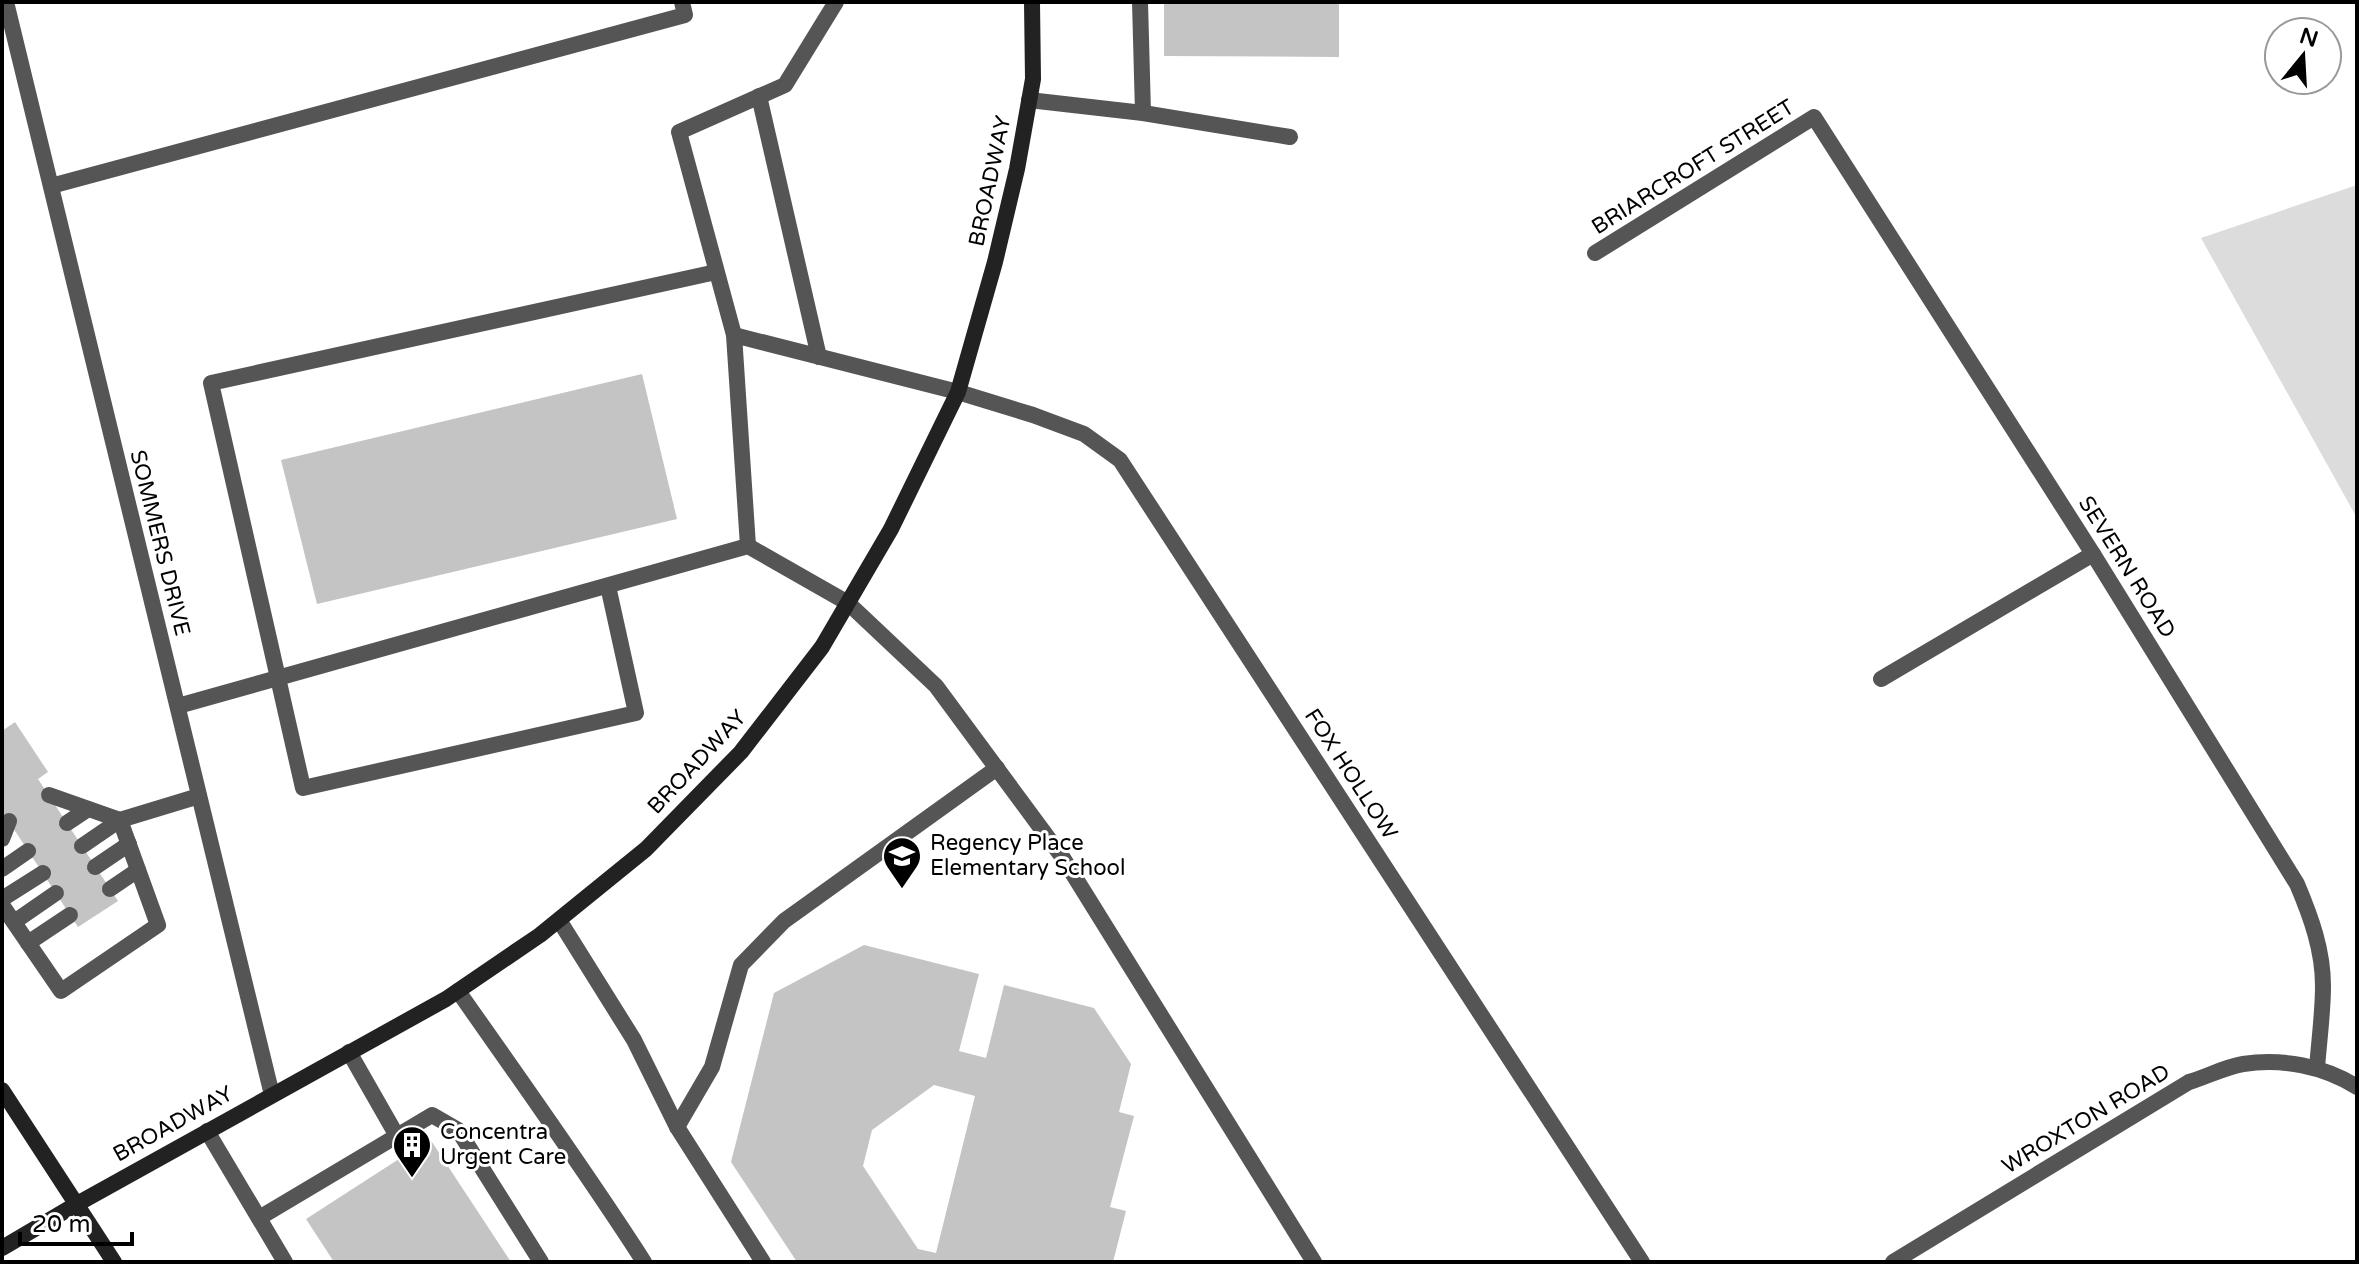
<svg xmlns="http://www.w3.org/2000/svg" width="2359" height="1264" viewBox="0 0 2359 1264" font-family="'Varela Round',sans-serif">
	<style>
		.green { fill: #dcdcdc }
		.building { fill: #c4c4c4; fill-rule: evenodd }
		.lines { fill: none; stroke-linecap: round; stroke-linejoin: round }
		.lane { stroke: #555; stroke-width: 16 }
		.street { stroke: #555; stroke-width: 16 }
		.secondary { stroke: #222; stroke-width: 16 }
		.labels { text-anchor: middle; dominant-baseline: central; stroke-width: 6; stroke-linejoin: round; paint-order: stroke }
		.street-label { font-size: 22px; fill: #000; stroke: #fff }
		.poi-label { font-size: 22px; fill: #000; stroke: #fff; text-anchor: start }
	</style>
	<rect width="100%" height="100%" fill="#fff"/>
	<path class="green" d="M 2357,185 L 2357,518 L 2201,238 Z"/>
	<g class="building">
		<path d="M 1164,2 L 1339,2 L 1339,57 L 1164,56 Z"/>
		<path d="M 642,374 L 677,519 L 317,604 L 281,460 Z"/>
		<path d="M 15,722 L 48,772 L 38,779 L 118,901 L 78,927 L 2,811 L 2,731 Z"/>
		<path d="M 864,945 L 979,974 L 959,1051 L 986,1058 L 1004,985 L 1094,1008 L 1131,1064 L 1119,1112 L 1134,1116 L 1110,1207 L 1126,1211 L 1113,1262 L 797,1262 L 731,1162 L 774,993 ZM 934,1085 L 975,1096 L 936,1253 L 918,1249 L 863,1166 L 872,1130 Z"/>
		<path d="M 430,1139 L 511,1262 L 334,1262 L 306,1219 Z"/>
	</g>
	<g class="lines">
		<g class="lane">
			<path d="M 1140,2 L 1143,113"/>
			<path d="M 759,96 L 819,357"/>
			<path d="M 1029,100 L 1143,113 L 1290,137"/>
			<path d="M 51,186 L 685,15 L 682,2"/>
			<path d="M 734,335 L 679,132 L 785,85 L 836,2"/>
			<path d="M 748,546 L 734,335 L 958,392"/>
			<path d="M 608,586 L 636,713 L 303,788 L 211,383 L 716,272"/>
			<path d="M 178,706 L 748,546 L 848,603 L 936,686 L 1063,858 L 1314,1262"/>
			<path d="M 49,795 L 120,820"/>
			<path d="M 67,823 L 88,809"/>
			<path d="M 2,839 L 9,821"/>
			<path d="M 82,846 L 120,820"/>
			<path d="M 95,867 L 129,844"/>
			<path d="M 2,869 L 28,851"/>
			<path d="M 110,889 L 138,870"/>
			<path d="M 2,899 L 43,873"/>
			<path d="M 2,905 L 61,991 L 158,925 L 120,820 L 199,796"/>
			<path d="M 559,920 L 634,1040 L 677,1127 L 763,1262"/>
			<path d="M 14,922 L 56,893"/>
			<path d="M 28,943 L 70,915"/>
			<path d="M 458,991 C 521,1081 585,1170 644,1262"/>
			<path d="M 349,1052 L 397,1136"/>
			<path d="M 677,1127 L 712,1067 L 741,965 L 784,921 L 997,768"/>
			<path d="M 207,1131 L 285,1262"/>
			<path d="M 259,1218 L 432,1115 L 458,1130 L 541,1262"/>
		</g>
		<g class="street">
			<path d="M 6,2 L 272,1095"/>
			<path d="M 1595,253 L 1814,117 L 2093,554 L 2297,884 C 2311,917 2323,950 2323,986 C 2323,1013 2319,1041 2317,1068"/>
			<path d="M 958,392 L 1033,415 L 1084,434 L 1120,460 L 1642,1262"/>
			<path d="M 1881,679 L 2093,554"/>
			<path d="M 1893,1262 L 2189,1082 C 2206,1077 2225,1067 2243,1064 C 2282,1058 2324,1066 2357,1087"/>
		</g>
		<g class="secondary">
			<path d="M 2,1090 L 114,1262"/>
			<path d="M 2,1248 L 77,1204 L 446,999 L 540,935 L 646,849 L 741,752 L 822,647 L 891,529 L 958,392 L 995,262 L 1017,169 L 1033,79 L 1032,2"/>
		</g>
	</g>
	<defs>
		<symbol id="school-pin" viewBox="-11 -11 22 30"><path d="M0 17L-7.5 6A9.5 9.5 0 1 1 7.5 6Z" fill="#000" stroke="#fff"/><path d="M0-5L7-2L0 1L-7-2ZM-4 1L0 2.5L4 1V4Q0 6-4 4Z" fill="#fff"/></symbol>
		<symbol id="building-pin" viewBox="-11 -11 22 30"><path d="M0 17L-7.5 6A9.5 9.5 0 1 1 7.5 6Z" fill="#000" stroke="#fff"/><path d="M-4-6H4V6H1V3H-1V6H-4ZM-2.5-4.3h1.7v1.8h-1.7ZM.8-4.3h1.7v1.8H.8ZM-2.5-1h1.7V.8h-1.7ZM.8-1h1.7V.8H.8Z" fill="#fff"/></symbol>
	</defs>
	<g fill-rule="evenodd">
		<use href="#school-pin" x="880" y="834" width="44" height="60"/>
		<use href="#building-pin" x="390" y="1123" width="44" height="60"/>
	</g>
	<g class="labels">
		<g class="street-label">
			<text transform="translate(1693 167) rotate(-32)">BRIARCROFT STREET</text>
			<text transform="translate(990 181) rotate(-78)">BROADWAY</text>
			<text transform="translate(160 543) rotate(76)">SOMMERS DRIVE</text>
			<text transform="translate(2127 567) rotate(58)">SEVERN ROAD</text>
			<text transform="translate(697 762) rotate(-47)">BROADWAY</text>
			<text transform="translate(1351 774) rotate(57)">FOX HOLLOW</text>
			<text transform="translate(2086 1119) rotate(-31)">WROXTON ROAD</text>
			<text transform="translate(173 1124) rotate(-29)">BROADWAY</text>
		</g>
		<g class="poi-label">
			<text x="930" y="843">Regency Place<tspan x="930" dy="25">Elementary School</tspan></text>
			<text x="440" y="1132">Concentra<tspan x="440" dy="25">Urgent Care</tspan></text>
		</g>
	</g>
	<rect width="2359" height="1264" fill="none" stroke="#000000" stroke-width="8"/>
	<g transform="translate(2303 56) rotate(18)"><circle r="38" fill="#ffffff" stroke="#999999" stroke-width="2"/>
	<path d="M0-6L14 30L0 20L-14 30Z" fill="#000000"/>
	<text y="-12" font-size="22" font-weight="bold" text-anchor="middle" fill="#000000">N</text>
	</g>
	<path d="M20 1232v12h112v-12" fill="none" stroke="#000000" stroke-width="4"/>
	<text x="32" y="1232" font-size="24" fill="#000000" stroke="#ffffff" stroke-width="6" paint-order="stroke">20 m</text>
</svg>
